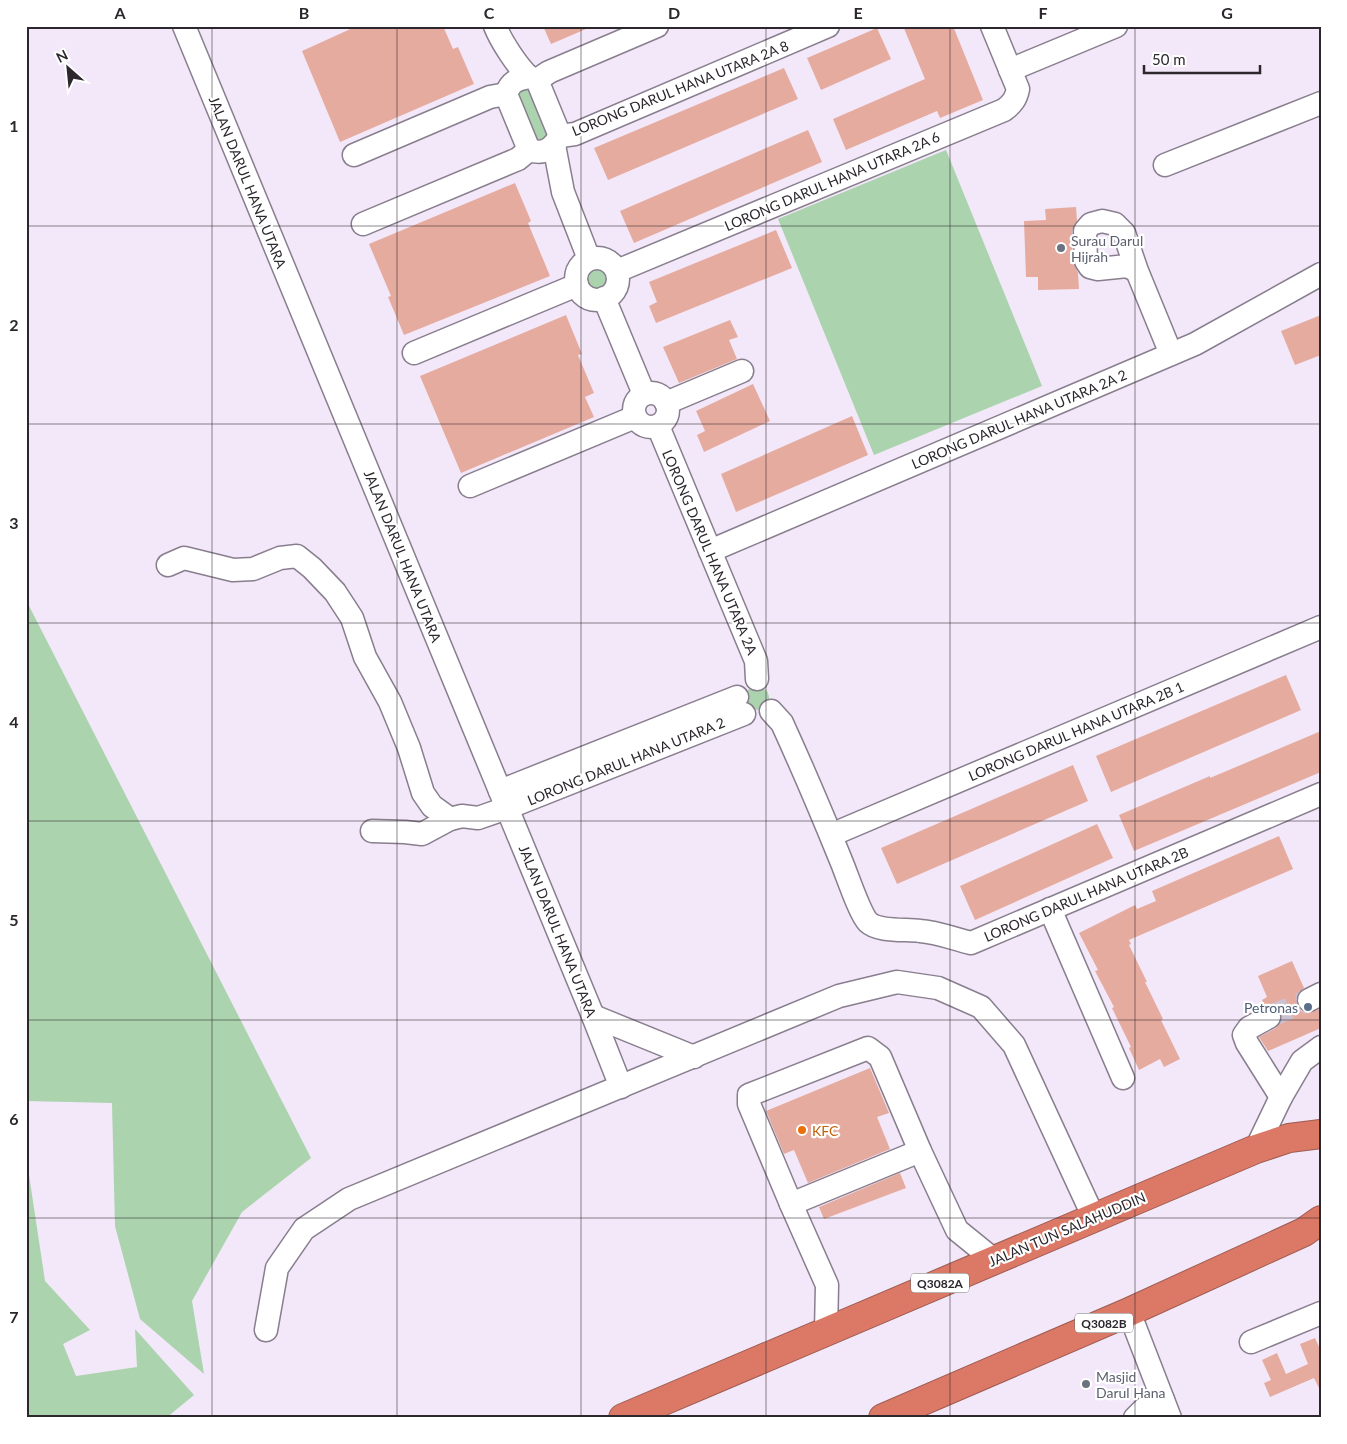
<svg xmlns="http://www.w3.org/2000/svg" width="1347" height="1444" viewBox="0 0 1347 1444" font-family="Lato,sans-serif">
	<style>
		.green { fill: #aad3ae }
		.building { fill: #e6ab9f }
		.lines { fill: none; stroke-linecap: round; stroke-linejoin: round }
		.minor-tunnel { stroke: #cbc1d0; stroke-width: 22; stroke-dasharray: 22 11; stroke-linecap: butt }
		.minor-casing { stroke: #887e8e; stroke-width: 25 }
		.highway-casing { stroke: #9e5c52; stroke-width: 30 }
		.minor { stroke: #fff; stroke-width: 22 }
		.highway { stroke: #dc7866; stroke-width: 28 }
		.grid { fill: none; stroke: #2b272d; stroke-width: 1; stroke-opacity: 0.55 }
		.worship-dot { fill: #6b7280; stroke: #fff; stroke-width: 2 }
		.service-dot { fill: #5c6f8a; stroke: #fff; stroke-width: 2 }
		.food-dot { fill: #e8710a; stroke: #fff; stroke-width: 2 }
		.labels { text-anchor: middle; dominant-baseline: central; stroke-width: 4.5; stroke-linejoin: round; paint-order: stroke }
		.shield { fill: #fff; stroke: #6b686c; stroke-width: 1 }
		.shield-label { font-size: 12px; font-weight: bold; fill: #2b272d }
		.street-label { font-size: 14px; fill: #2b272d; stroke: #fff }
		.worship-label { font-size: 14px; fill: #5b616d; stroke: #fff; text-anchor: start }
		.service-label { font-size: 14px; fill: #4e5e75; stroke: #fff; text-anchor: end }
		.food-label { font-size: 14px; fill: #c56008; stroke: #fff; text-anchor: start }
		.neatline { fill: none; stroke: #2b272d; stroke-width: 2 }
		.grid-label { font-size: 16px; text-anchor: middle; font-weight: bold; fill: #2b272d }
	</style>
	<rect width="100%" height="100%" fill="#f3e8f9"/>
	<g class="green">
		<path d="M 531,86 L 553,133 L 538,146 L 512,94 Z"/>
		<path d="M 946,150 L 1042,386 L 874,455 L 778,219 Z"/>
		<circle cx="597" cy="278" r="12"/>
		<path d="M 26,600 L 311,1158 L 242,1212 L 192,1301 L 204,1374 L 140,1319 L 115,1226 L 112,1103 L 26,1101 Z"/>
		<circle cx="757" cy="698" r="12"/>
		<path d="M 26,1155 L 45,1281 L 90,1330 L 63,1344 L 76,1376 L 137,1367 L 135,1329 L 194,1395 L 166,1418 L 26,1418 Z"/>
	</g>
	<g class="building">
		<path d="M 357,26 L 443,26 L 453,49 L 458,47 L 474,84 L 340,142 L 302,51 Z"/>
		<path d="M 543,26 L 593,26 L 551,44 Z"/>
		<path d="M 903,26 L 953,26 L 983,100 L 940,118 L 937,111 L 846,150 L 833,119 L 925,79 Z"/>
		<path d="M 877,28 L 891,59 L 821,90 L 807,58 Z"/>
		<path d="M 784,68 L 798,99 L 608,180 L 594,148 Z"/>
		<path d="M 808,130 L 822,162 L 634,243 L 620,211 Z"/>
		<path d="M 515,183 L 531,221 L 528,223 L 550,276 L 404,335 L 388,297 L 391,296 L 369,244 Z"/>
		<path d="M 1076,207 L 1077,221 L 1072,231 L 1073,261 L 1078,273 L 1079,289 L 1038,290 L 1038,277 L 1026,277 L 1024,221 L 1046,220 L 1045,209 Z"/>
		<path d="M 776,230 L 792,268 L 656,323 L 649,306 L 657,302 L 649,282 Z"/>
		<path d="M 566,315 L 582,354 L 578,355 L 594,393 L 585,397 L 594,417 L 461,473 L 420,376 Z"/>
		<path d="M 1321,315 L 1321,355 L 1295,365 L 1281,331 Z"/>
		<path d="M 730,320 L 738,337 L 729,340 L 737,359 L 679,383 L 663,347 Z"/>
		<path d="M 753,384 L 770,421 L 704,452 L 697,435 L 705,431 L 696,411 Z"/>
		<path d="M 852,416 L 868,455 L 736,512 L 721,474 Z"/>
		<path d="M 1286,675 L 1301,710 L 1111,792 L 1096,756 Z"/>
		<path d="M 1321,731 L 1321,772 L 1134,851 L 1119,815 L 1210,776 L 1210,778 Z"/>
		<path d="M 1073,765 L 1088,801 L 897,884 L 881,848 Z"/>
		<path d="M 1097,824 L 1113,858 L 975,920 L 960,886 Z"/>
		<path d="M 1279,836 L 1293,869 L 1129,940 L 1131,944 L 1129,945 L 1147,982 L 1145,982 L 1163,1019 L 1161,1020 L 1180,1059 L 1164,1067 L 1160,1059 L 1139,1070 L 1129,1048 L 1131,1047 L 1112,1008 L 1114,1007 L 1095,971 L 1098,970 L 1079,933 L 1135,905 L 1137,909 L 1156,901 L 1152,891 Z"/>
		<path d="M 1292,961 L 1304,988 L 1298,993 L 1296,999 L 1297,1005 L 1301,1011 L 1308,1013 L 1321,1009 L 1321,1028 L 1268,1051 L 1259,1037 L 1276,1028 L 1280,1023 L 1282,1017 L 1280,1010 L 1276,1006 L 1270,1004 L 1264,1005 L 1262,1000 L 1267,997 L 1258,976 Z"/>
		<path d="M 870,1068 L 889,1113 L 877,1117 L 890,1149 L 808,1183 L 794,1150 L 784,1154 L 766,1111 Z"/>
		<path d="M 900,1173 L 906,1188 L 824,1219 L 819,1207 Z"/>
		<path d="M 1315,1338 L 1321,1351 L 1321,1392 L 1314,1378 L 1270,1397 L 1264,1383 L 1271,1380 L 1262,1360 L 1277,1353 L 1286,1374 L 1308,1364 L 1300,1344 Z"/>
	</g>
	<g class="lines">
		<path class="minor-tunnel" d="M 1269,1017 L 1309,1000"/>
		<defs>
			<g id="minor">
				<path d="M 184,26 L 593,1016 L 621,1087"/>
				<path d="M 495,26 C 501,41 517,66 529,77"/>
				<path d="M 1010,70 L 1116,26"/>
				<path d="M 529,77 L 537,80 L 560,136 C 552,149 544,155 529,150 L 506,94 C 511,81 516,80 529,77 Z"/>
				<path d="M 537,80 L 549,72 L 657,26"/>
				<path d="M 560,136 L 575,134 L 828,26"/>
				<path d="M 554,145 L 563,192 L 589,259"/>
				<path d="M 354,155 L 490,97 L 506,94"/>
				<path d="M 1165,165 L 1321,103"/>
				<path d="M 363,224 L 518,159 L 529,150"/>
				<circle cx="597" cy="279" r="21"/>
				<path d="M 617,271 L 1004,110 C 1012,104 1016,99 1018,89 L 992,26"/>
				<path d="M 1137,271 L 1127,266 L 1098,269 L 1090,267 L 1086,261 L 1085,231 L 1091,224 L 1102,221 L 1115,224 L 1124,233 L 1137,271 L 1171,354"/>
				<path d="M 604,298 L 644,394"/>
				<path d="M 414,353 L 577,285"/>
				<circle cx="651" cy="410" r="17"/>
				<path d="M 666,403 L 742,371"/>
				<path d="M 658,426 L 756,661 L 757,679"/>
				<path d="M 470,486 L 635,417"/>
				<path d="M 710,551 L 1195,344 L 1321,274"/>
				<path d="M 168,565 L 184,558 L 233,570 L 253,569 L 280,558 L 297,556 L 312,568 L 335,592 L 352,618 L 365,657 L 390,702 L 409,748 L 423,793 L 432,806 L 450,819"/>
				<path d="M 771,711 L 782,723 C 803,769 823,816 842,863 C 847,875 860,914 868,922 C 878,932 906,929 920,931 C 937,932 954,939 971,943 L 1321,794"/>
				<path d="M 500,791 L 737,697"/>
				<path d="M 372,831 L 405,832 L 422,834 L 450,819 L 462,816 L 478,818 L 507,808 L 744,714"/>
				<path d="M 831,835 L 1321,627"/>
				<path d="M 1050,909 L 1123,1078"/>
				<path d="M 1309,1000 L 1321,994"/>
				<path d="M 593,1016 L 694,1057"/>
				<path d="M 1269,1017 L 1249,1028 L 1244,1035 L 1247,1043 L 1281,1097"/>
				<path d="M 1256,1149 L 1281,1097 L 1302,1061 L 1321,1047"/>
				<path d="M 791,1204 L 749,1104 L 749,1095 L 868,1048 L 880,1057 L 920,1151"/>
				<path d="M 1129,1312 L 1170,1418"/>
				<path d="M 266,1330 L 277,1268 L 304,1229 L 349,1199 L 839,996 L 897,982 L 938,988 L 981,1007 L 1014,1045 L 1094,1218"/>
				<path d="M 826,1331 L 827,1285 L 791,1204 L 920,1151 L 957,1230 L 994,1260"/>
				<path d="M 1251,1342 L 1321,1313"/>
				<path d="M 1135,1418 L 1144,1409 L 1163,1400"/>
			</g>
			<g id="highway">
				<path d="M 623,1418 L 1256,1149 L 1289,1138 L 1321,1134"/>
				<path d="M 883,1418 L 1129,1312 L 1304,1232 L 1321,1220"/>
			</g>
		</defs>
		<use href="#minor" class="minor-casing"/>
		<use href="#highway" class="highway-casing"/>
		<use href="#minor" class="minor"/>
		<use href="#highway" class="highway"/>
	</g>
	<path class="grid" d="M 212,26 L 212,1418M 397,26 L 397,1418M 581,26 L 581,1418M 766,26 L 766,1418M 950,26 L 950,1418M 1135,26 L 1135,1418M 26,226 L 1321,226M 26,424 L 1321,424M 26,623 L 1321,623M 26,821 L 1321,821M 26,1020 L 1321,1020M 26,1218 L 1321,1218"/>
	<g class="worship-dot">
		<circle cx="1061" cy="248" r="5"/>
		<circle cx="1086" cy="1384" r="5"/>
	</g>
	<circle class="service-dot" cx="1308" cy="1007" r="5"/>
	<circle class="food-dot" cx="802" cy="1130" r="5"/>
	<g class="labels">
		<g class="shield">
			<rect x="911" y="1273.5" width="58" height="19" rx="4"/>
			<rect x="1075" y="1313.5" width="58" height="19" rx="4"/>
		</g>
		<g class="shield-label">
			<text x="940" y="1283">Q3082A</text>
			<text x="1104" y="1323">Q3082B</text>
		</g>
		<g class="street-label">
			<text transform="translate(680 88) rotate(-22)">LORONG DARUL HANA UTARA 2A 8</text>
			<text transform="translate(832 181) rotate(-23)">LORONG DARUL HANA UTARA 2A 6</text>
			<text transform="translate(248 182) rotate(68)">JALAN DARUL HANA UTARA</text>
			<text transform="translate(1019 419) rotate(-23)">LORONG DARUL HANA UTARA 2A 2</text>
			<text transform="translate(710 552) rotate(67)">LORONG DARUL HANA UTARA 2A</text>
			<text transform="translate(403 556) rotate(68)">JALAN DARUL HANA UTARA</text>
			<text transform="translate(1076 731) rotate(-23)">LORONG DARUL HANA UTARA 2B 1</text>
			<text transform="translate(626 761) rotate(-22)">LORONG DARUL HANA UTARA 2</text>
			<text transform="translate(1086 894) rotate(-23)">LORONG DARUL HANA UTARA 2B</text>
			<text transform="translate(558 931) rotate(68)">JALAN DARUL HANA UTARA</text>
			<text transform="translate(1067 1229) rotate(-23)">JALAN TUN SALAHUDDIN</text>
		</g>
		<g class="worship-label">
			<text x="1071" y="240">Surau Darul<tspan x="1071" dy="16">Hijrah</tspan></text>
			<text x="1096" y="1376">Masjid<tspan x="1096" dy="16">Darul Hana</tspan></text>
		</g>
		<g class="service-label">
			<text x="1298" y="1007">Petronas</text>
		</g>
		<g class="food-label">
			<text x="812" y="1130">KFC</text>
		</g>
	</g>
	<rect width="1347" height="1444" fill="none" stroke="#ffffff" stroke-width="55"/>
	<g transform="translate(68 68) rotate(333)" stroke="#ffffff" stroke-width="4" paint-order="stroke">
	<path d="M0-4L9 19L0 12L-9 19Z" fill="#2b272d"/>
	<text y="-8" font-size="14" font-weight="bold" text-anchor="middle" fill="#2b272d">N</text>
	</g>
	<path d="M1144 65v8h116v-8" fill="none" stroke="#2b272d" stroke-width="2.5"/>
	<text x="1152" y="65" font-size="15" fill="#2b272d" stroke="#ffffff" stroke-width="4" paint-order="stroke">50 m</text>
	<rect x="28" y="28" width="1292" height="1388" class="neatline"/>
	<g class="grid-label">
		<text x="120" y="19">A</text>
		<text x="304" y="19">B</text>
		<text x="489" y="19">C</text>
		<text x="674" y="19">D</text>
		<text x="858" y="19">E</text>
		<text x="1043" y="19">F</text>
		<text x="1227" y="19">G</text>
		<text x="14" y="132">1</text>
		<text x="14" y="331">2</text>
		<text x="14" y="529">3</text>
		<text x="14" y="728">4</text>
		<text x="14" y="926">5</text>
		<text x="14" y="1125">6</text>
		<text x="14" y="1323">7</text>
	</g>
</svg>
